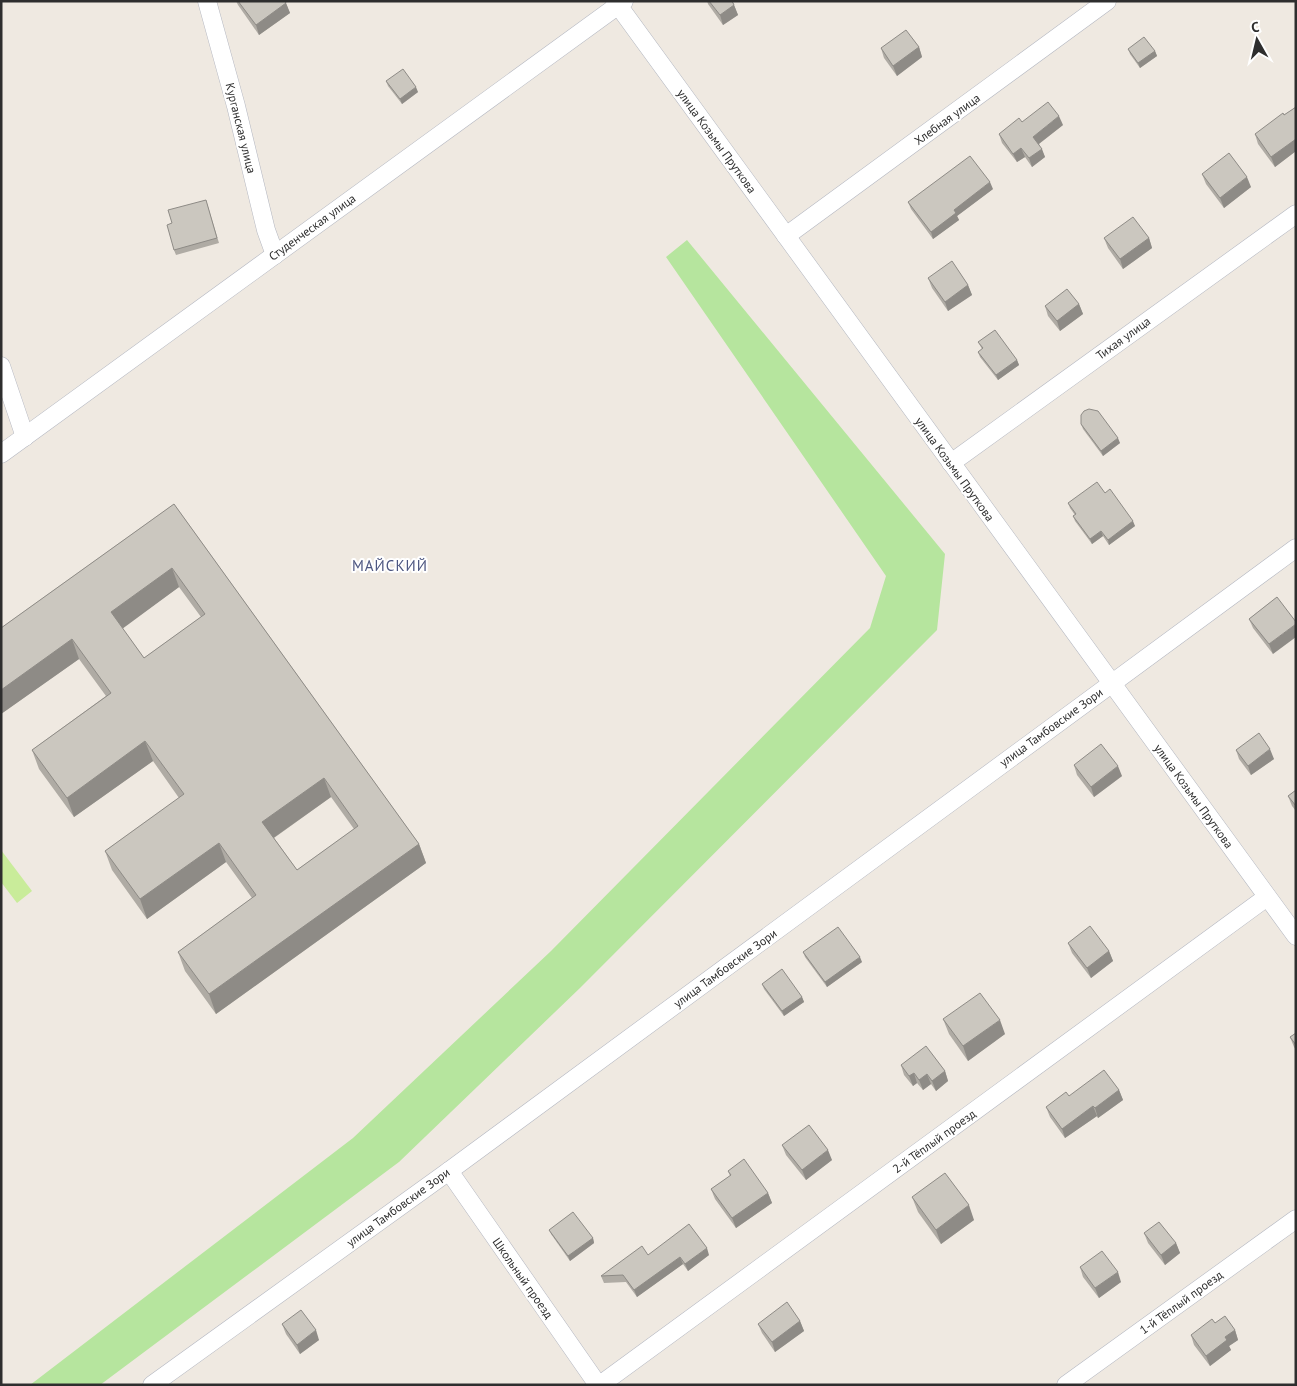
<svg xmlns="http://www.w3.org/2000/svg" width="1297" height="1386" viewBox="0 0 1297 1386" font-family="'PT Sans',sans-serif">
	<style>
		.green { fill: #b6e59e }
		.pitch { fill: #c9ec9a }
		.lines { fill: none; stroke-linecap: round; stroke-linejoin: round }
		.minor-casing { stroke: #b4b7c1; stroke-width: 19 }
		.minor { stroke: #fff; stroke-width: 18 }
		.wall { fill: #afaba4; fill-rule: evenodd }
		.shaded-wall { fill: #8e8b86 }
		.building { fill: #cbc7bf; stroke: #8e8b86; fill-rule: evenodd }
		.labels { text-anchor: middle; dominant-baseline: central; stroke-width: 4; stroke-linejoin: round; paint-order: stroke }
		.street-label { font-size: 12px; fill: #2e2e2e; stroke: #fff }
		.quarter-label { font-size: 15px; letter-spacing: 1px; fill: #4d5680; stroke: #fff }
	</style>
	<rect width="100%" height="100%" fill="#efe9e1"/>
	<path class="green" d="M 687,240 L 945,554 L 937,630 L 580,988 L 399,1162 L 100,1385 L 30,1385 L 353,1138 L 551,951 L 870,628 L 886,576 L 666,257 Z"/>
	<path class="pitch" d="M 1,850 L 32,891 L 17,903 L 1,882 Z"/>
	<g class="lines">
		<defs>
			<g id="minor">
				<path d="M 207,1 L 236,106 L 266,230 L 275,255"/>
				<path d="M 615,1 L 1296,936"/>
				<path d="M 786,236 L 1107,1"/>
				<path d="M 1,366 L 25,437"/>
				<path d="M 1,454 L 624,1"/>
				<path d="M 951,463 L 1296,214"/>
				<path d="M 449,1171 L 598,1385"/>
				<path d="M 152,1385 L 449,1171 L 1296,548"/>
				<path d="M 600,1385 L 1267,897"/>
				<path d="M 1066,1385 L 1296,1219"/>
			</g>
		</defs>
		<use href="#minor" class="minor-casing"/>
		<use href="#minor" class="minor"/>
	</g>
	<g class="wall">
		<path d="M 236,1 L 285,1 L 290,13 L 259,35 L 238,5 Z"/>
		<path d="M 707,1 L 732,1 L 734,5 L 738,15 L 723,25 L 708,4 Z"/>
		<path d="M 919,47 L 922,57 L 897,76 L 884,58 L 881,48 Z"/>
		<path d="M 1128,49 L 1155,51 L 1157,56 L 1140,68 L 1130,54 Z"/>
		<path d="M 386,81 L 418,92 L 402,104 L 388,86 Z"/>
		<path d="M 1296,107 L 1296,151 L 1275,167 L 1258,144 L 1255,134 Z"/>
		<path d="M 1063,125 L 1039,144 L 1045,157 L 1032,167 L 1025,157 L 1017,162 L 1002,143 L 999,134 Z"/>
		<path d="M 1202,174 L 1251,187 L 1224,208 L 1206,184 Z"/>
		<path d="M 993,189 L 957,216 L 959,220 L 933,239 L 911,209 L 908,202 Z"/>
		<path d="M 206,200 L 219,243 L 176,255 L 174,250 L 172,223 Z"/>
		<path d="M 1104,238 L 1149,238 L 1152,248 L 1123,269 L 1108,248 Z"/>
		<path d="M 928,278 L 968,285 L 972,295 L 948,311 L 932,288 Z"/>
		<path d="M 1079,304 L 1083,314 L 1060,331 L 1048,316 L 1045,306 Z"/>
		<path d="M 978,342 L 1017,360 L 1019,365 L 998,380 L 980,357 L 978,352 L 982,349 Z"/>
		<path d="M 1081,424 L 1120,443 L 1103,456 L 1083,429 Z"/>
		<path d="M 1105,493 L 1135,526 L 1109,545 L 1103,536 L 1092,544 L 1075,521 L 1073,516 L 1075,515 L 1070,508 L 1068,503 Z"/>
		<path d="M 174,504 L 419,844 L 426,863 L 216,1014 L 185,971 L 178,952 L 252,898 L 226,862 L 147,919 L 112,870 L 105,851 L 179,798 L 153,761 L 74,817 L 39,769 L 32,750 L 106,696 L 79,659 L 1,714 L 1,628 ZM 179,587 L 201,617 L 144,658 L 122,628 ZM 331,797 L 354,829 L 297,870 L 274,838 Z"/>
		<path d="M 1277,597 L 1273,654 L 1253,628 L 1249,619 Z"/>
		<path d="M 1236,750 L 1274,759 L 1251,775 L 1239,759 Z"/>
		<path d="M 1074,765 L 1122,776 L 1094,797 L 1077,775 Z"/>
		<path d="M 1296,790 L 1296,811 L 1292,806 L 1288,796 Z"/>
		<path d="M 1068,943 L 1109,951 L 1113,961 L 1091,978 L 1072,953 Z"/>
		<path d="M 803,952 L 862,962 L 827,987 L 805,957 Z"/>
		<path d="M 762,984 L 802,997 L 804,1002 L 784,1016 L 764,989 Z"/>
		<path d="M 943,1019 L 1005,1034 L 968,1061 L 949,1034 Z"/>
		<path d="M 1296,1033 L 1296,1050 L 1294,1047 L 1290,1037 Z"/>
		<path d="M 901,1065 L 945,1071 L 948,1081 L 936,1091 L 931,1084 L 923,1090 L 917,1083 L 913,1086 L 904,1075 Z"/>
		<path d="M 1119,1090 L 1123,1100 L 1098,1118 L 1097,1116 L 1065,1138 L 1050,1117 L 1046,1107 Z"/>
		<path d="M 782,1145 L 832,1160 L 806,1180 L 786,1155 Z"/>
		<path d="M 728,1171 L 768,1193 L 772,1203 L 736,1228 L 715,1199 L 711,1189 L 730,1176 Z"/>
		<path d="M 912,1197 L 974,1220 L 941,1244 L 918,1212 Z"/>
		<path d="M 549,1230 L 593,1238 L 594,1243 L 570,1261 L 551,1234 Z"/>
		<path d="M 1144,1233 L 1176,1243 L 1180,1253 L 1165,1265 L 1148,1243 Z"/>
		<path d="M 648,1255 L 709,1255 L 688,1271 L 683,1264 L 637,1297 L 626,1282 L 604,1283 L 601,1276 Z"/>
		<path d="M 1080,1267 L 1121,1282 L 1099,1298 L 1083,1277 Z"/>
		<path d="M 800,1321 L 804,1331 L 775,1352 L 762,1333 L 758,1324 Z"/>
		<path d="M 1215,1323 L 1235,1330 L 1238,1340 L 1229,1346 L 1231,1350 L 1210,1366 L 1194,1345 L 1191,1335 Z"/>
		<path d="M 282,1324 L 319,1340 L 300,1354 L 286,1334 Z"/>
	</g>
	<g class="shaded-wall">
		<path d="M 286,3 L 290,13 L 259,35 L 256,25 Z"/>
		<path d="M 734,5 L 738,15 L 723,25 L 720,15 Z"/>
		<path d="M 919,47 L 922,57 L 897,76 L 893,66 Z"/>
		<path d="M 1155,51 L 1157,56 L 1140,68 L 1138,63 Z"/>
		<path d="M 416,87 L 418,92 L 402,104 L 400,99 Z"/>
		<path d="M 1059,116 L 1063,125 L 1036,146 L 1033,137 Z"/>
		<path d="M 1296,139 L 1296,151 L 1275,167 L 1271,157 Z"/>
		<path d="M 1021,148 L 1025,157 L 1017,162 L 1013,154 Z"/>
		<path d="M 1042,149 L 1045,157 L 1032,167 L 1029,158 Z"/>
		<path d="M 1247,177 L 1251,187 L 1224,208 L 1220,198 Z"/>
		<path d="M 990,182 L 993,189 L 957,216 L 959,220 L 933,239 L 931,232 L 954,210 Z"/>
		<path d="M 1149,238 L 1152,248 L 1123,269 L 1120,259 Z"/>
		<path d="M 968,285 L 972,295 L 948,311 L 945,302 Z"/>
		<path d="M 1079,304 L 1083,314 L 1060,331 L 1057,321 Z"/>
		<path d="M 1017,360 L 1019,365 L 998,380 L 996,375 Z"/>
		<path d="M 1118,438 L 1120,443 L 1103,456 L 1101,451 Z"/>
		<path d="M 1133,521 L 1135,526 L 1109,545 L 1108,540 Z"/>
		<path d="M 1101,531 L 1103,536 L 1092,544 L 1090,539 Z"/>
		<path d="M 172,568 L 179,587 L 118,632 L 111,612 Z"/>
		<path d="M 1296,624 L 1296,637 L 1273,654 L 1269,644 Z"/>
		<path d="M 72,639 L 79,659 L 1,714 L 1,690 Z"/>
		<path d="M 145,741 L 153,761 L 74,817 L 67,798 Z"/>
		<path d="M 1270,749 L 1274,759 L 1251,775 L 1248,766 Z"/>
		<path d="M 1118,766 L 1122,776 L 1094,797 L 1091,787 Z"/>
		<path d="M 324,778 L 331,797 L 269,841 L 262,822 Z"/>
		<path d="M 219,843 L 226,862 L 147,919 L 140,899 Z"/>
		<path d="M 419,844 L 426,863 L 216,1014 L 209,994 Z"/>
		<path d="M 1109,951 L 1113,961 L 1091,978 L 1087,968 Z"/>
		<path d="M 860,957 L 862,962 L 827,987 L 825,982 Z"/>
		<path d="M 802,997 L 804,1002 L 784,1016 L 782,1011 Z"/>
		<path d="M 1000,1020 L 1005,1034 L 968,1061 L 963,1046 Z"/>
		<path d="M 945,1071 L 948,1081 L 936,1091 L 932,1081 Z"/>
		<path d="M 914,1073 L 917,1083 L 913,1086 L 909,1076 Z"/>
		<path d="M 927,1074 L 931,1084 L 923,1090 L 919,1080 Z"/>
		<path d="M 1119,1090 L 1123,1100 L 1098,1118 L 1095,1108 Z"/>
		<path d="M 1093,1106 L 1097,1116 L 1065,1138 L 1062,1129 Z"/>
		<path d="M 828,1150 L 832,1160 L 806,1180 L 802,1170 Z"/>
		<path d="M 768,1193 L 772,1203 L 736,1228 L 732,1218 Z"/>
		<path d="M 969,1205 L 974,1220 L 941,1244 L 936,1230 Z"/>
		<path d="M 593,1238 L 594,1243 L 570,1261 L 568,1256 Z"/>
		<path d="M 1176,1243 L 1180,1253 L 1165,1265 L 1161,1255 Z"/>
		<path d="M 707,1248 L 709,1255 L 688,1271 L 685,1264 Z"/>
		<path d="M 680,1257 L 683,1264 L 637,1297 L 634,1290 Z"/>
		<path d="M 1118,1272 L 1121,1282 L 1099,1298 L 1095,1288 Z"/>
		<path d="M 800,1321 L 804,1331 L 775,1352 L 772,1342 Z"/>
		<path d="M 316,1330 L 319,1340 L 300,1354 L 297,1345 Z"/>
		<path d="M 1235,1330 L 1238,1340 L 1229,1346 L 1231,1350 L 1210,1366 L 1206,1356 L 1225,1337 Z"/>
	</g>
	<g class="building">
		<path d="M 238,1 L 285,1 L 286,3 L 256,25 Z"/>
		<path d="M 709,1 L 732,1 L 734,5 L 720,15 Z"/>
		<path d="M 906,30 L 919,47 L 893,66 L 881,48 Z"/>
		<path d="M 1144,37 L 1155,51 L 1138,63 L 1128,49 Z"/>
		<path d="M 403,69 L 416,87 L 400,99 L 386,81 Z"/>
		<path d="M 1048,102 L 1059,116 L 1033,137 L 1042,149 L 1029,158 L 1021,148 L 1013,154 L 999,134 L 1019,118 L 1022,122 Z"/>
		<path d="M 1296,107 L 1296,139 L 1271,157 L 1255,134 L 1283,113 L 1284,115 Z"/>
		<path d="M 1229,153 L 1247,177 L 1220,198 L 1202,174 Z"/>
		<path d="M 970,156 L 990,182 L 954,210 L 956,213 L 931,232 L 908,202 Z"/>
		<path d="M 206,200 L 217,238 L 174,250 L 167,225 L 172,223 L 168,210 Z"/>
		<path d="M 1133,217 L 1149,238 L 1120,259 L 1104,238 Z"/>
		<path d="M 952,261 L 968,285 L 945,302 L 928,278 Z"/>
		<path d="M 1067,289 L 1079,304 L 1057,321 L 1045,306 Z"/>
		<path d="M 995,330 L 1017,360 L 996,375 L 978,352 L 983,348 L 978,342 Z"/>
		<path d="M 1089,409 L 1098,411 L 1118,438 L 1101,451 L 1081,424 L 1081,415 L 1084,411 Z"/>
		<path d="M 1097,482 L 1105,493 L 1110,489 L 1133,521 L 1108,540 L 1101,531 L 1090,539 L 1073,516 L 1076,514 L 1068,503 Z"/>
		<path d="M 174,504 L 419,844 L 209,994 L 178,952 L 256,895 L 219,843 L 140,899 L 105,851 L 184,794 L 145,741 L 67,798 L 32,750 L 111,693 L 72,639 L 1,690 L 1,628 ZM 172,568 L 205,614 L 144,658 L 111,612 ZM 324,778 L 358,826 L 297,870 L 262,822 Z"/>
		<path d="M 1277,597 L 1296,622 L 1296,624 L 1269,644 L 1249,619 Z"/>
		<path d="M 1259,733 L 1270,749 L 1248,766 L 1236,750 Z"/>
		<path d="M 1101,744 L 1118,766 L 1091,787 L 1074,765 Z"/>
		<path d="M 1296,790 L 1296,806 L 1288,796 Z"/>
		<path d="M 1090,926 L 1109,951 L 1087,968 L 1068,943 Z"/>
		<path d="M 838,927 L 860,957 L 825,982 L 803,952 Z"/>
		<path d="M 782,969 L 802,997 L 782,1011 L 762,984 Z"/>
		<path d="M 980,993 L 1000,1020 L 963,1046 L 943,1019 Z"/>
		<path d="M 1296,1033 L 1296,1045 L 1290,1037 Z"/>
		<path d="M 926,1046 L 945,1071 L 932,1081 L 927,1074 L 919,1080 L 914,1073 L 909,1076 L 901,1065 Z"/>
		<path d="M 1104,1070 L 1119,1090 L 1095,1108 L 1093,1106 L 1062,1129 L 1046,1107 L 1066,1092 L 1069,1096 Z"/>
		<path d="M 809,1125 L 828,1150 L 802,1170 L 782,1145 Z"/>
		<path d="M 744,1159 L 768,1193 L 732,1218 L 711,1189 L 731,1175 L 728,1171 Z"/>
		<path d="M 945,1173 L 969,1205 L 936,1230 L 912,1197 Z"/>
		<path d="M 573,1212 L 593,1238 L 568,1256 L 549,1230 Z"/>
		<path d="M 1159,1222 L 1176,1243 L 1161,1255 L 1144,1233 Z"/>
		<path d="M 689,1224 L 707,1248 L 685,1264 L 680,1257 L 634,1290 L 623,1275 L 601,1276 L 642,1246 L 648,1255 Z"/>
		<path d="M 1102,1251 L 1118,1272 L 1095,1288 L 1080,1267 Z"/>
		<path d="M 787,1302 L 800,1321 L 772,1342 L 758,1324 Z"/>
		<path d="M 301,1310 L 316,1330 L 297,1345 L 282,1324 Z"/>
		<path d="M 1225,1316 L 1235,1330 L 1225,1337 L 1227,1340 L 1206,1356 L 1191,1335 L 1212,1319 L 1215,1323 Z"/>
	</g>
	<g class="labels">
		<g class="street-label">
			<text transform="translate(947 119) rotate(-36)">Хлебная улица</text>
			<text transform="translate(241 128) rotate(76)">Курганская улица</text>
			<text transform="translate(717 141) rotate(54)">улица Козьмы Пруткова</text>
			<text transform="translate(312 227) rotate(-36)">Студенческая улица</text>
			<text transform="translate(1123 338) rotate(-36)">Тихая улица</text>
			<text transform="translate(955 469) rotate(54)">улица Козьмы Пруткова</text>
			<text transform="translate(1051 727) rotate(-36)">улица Тамбовские Зори</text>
			<text transform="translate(1194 796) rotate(54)">улица Козьмы Пруткова</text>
			<text transform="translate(725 968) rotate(-36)">улица Тамбовские Зори</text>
			<text transform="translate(934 1141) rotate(-36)">2-й Тёплый проезд</text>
			<text transform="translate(398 1207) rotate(-36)">улица Тамбовские Зори</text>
			<text transform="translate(523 1278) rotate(55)">Школьный проезд</text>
			<text transform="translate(1181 1302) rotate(-36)">1-й Тёплый проезд</text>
		</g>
		<g class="quarter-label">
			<text x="390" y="565">МАЙСКИЙ</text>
		</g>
	</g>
	<rect width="1297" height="1386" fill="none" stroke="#2e2e2e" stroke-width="5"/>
	<g transform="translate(1257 40) rotate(352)" stroke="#ffffff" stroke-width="4" paint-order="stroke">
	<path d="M0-4L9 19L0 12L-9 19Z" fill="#2e2e2e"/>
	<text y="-8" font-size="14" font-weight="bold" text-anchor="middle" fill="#2e2e2e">С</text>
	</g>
</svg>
